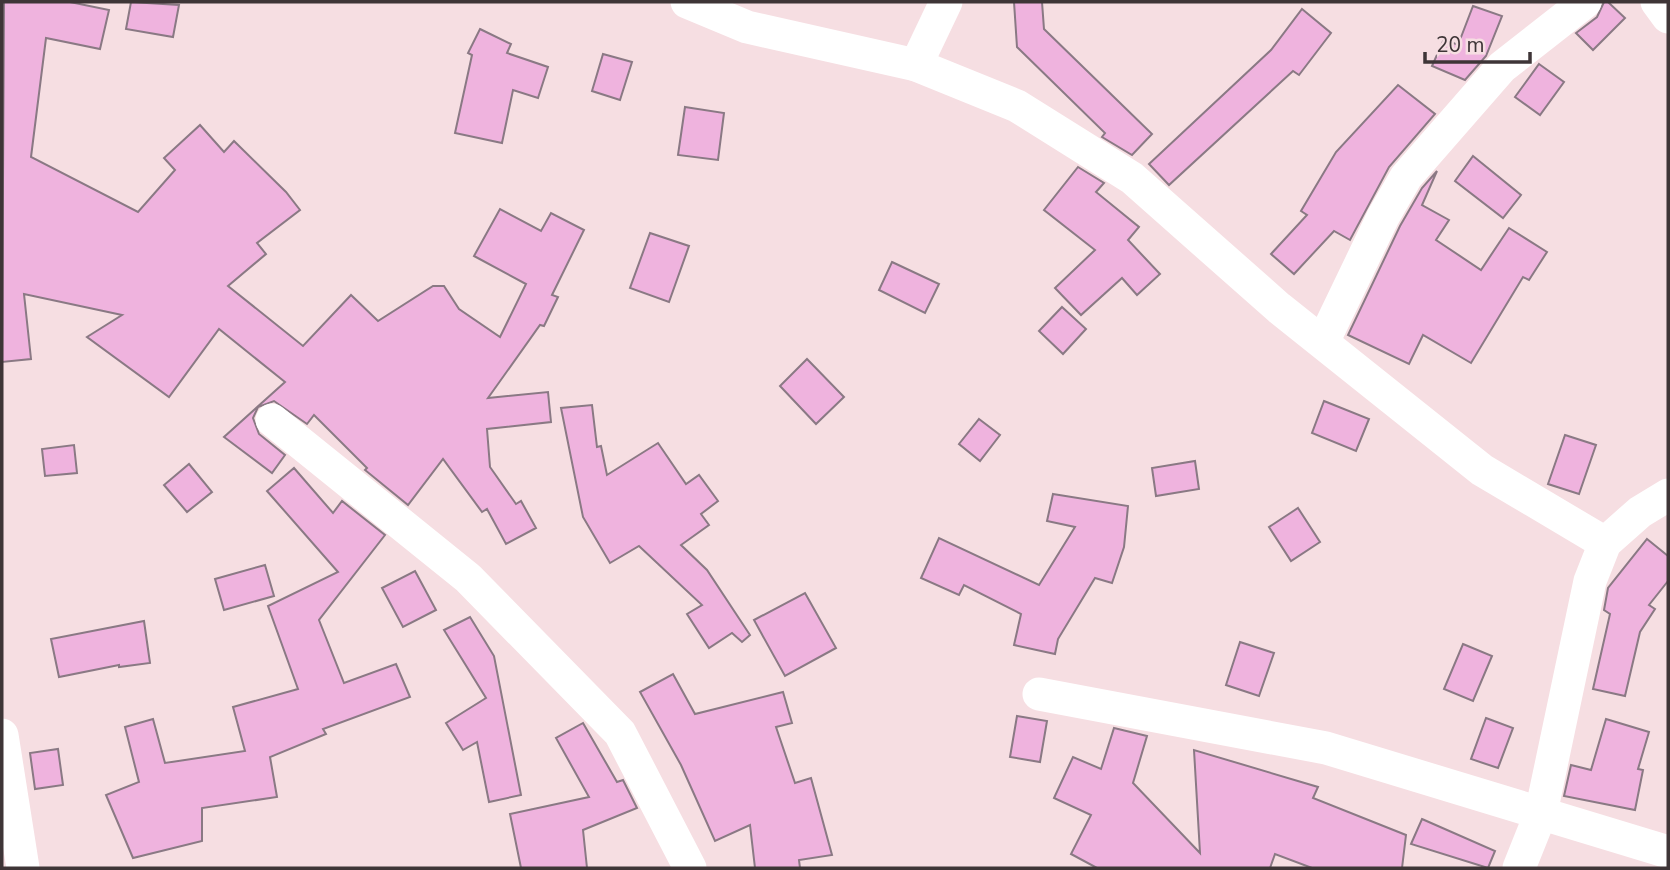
<svg xmlns="http://www.w3.org/2000/svg" width="1670" height="870" viewBox="0 0 1670 870" font-family="'Nunito Sans',sans-serif">
	<style>
		.building { fill: #efb3de; stroke: #8a7984; stroke-width: 2 }
		.lines { fill: none; stroke-linecap: round; stroke-linejoin: round }
		.minor { stroke: #fff; stroke-width: 33 }
	</style>
	<rect width="100%" height="100%" fill="#f6dee2"/>
	<g class="building">
		<path d="M 4,2 L 70,2 L 109,10 L 100,49 L 46,38 L 31,157 L 138,212 L 175,170 L 164,158 L 200,125 L 224,152 L 234,141 L 286,192 L 300,210 L 257,243 L 266,254 L 228,286 L 303,346 L 351,295 L 378,321 L 433,286 L 444,286 L 459,309 L 500,337 L 526,284 L 474,256 L 500,209 L 541,231 L 551,213 L 584,230 L 552,295 L 558,297 L 544,326 L 540,325 L 488,398 L 548,392 L 551,422 L 487,429 L 490,467 L 516,504 L 521,501 L 536,528 L 506,544 L 487,509 L 482,512 L 443,459 L 408,505 L 365,470 L 367,468 L 314,415 L 307,424 L 274,401 L 258,407 L 253,418 L 259,434 L 285,455 L 272,473 L 224,437 L 285,382 L 219,329 L 169,397 L 87,337 L 122,315 L 24,294 L 31,359 L 2,362 Z"/>
		<path d="M 131,2 L 179,5 L 173,37 L 126,29 Z"/>
		<path d="M 1014,2 L 1042,2 L 1044,29 L 1152,134 L 1132,155 L 1102,137 L 1105,133 L 1017,47 Z"/>
		<path d="M 1604,2 L 1608,2 L 1625,18 L 1593,50 L 1576,33 L 1597,17 Z"/>
		<path d="M 1473,6 L 1502,16 L 1486,56 L 1465,80 L 1432,66 L 1444,39 L 1458,45 Z"/>
		<path d="M 1302,9 L 1331,33 L 1299,75 L 1293,71 L 1169,185 L 1149,164 L 1271,50 Z"/>
		<path d="M 480,29 L 511,44 L 507,53 L 548,67 L 538,98 L 513,90 L 502,143 L 455,133 L 472,55 L 468,53 Z"/>
		<path d="M 603,54 L 632,62 L 620,100 L 592,91 Z"/>
		<path d="M 1539,64 L 1564,82 L 1540,115 L 1515,97 Z"/>
		<path d="M 1398,85 L 1435,114 L 1389,167 L 1350,240 L 1334,231 L 1294,274 L 1271,254 L 1307,215 L 1301,211 L 1336,152 Z"/>
		<path d="M 685,107 L 724,113 L 718,160 L 678,155 Z"/>
		<path d="M 1473,156 L 1521,195 L 1503,218 L 1455,181 Z"/>
		<path d="M 1078,167 L 1104,183 L 1096,192 L 1139,227 L 1128,240 L 1160,274 L 1137,295 L 1122,278 L 1081,315 L 1055,288 L 1095,250 L 1044,210 Z"/>
		<path d="M 1437,171 L 1422,205 L 1449,220 L 1436,240 L 1481,270 L 1509,228 L 1547,252 L 1529,280 L 1523,277 L 1471,363 L 1423,335 L 1409,364 L 1348,335 L 1400,226 L 1422,188 Z"/>
		<path d="M 650,233 L 689,246 L 669,302 L 630,288 Z"/>
		<path d="M 892,262 L 939,284 L 925,313 L 879,290 Z"/>
		<path d="M 1062,307 L 1086,329 L 1063,354 L 1039,331 Z"/>
		<path d="M 807,359 L 844,397 L 816,424 L 780,386 Z"/>
		<path d="M 1324,401 L 1369,419 L 1356,451 L 1312,433 Z"/>
		<path d="M 592,405 L 597,447 L 601,446 L 607,475 L 658,443 L 686,484 L 699,475 L 718,501 L 701,514 L 709,525 L 681,545 L 707,570 L 750,635 L 742,642 L 732,633 L 709,648 L 687,614 L 702,605 L 639,546 L 610,563 L 583,517 L 561,408 Z"/>
		<path d="M 979,419 L 1000,435 L 980,461 L 959,444 Z"/>
		<path d="M 1565,435 L 1596,445 L 1579,494 L 1548,484 Z"/>
		<path d="M 74,445 L 77,473 L 45,476 L 42,449 Z"/>
		<path d="M 1195,461 L 1199,489 L 1156,496 L 1152,468 Z"/>
		<path d="M 189,464 L 212,492 L 187,512 L 164,485 Z"/>
		<path d="M 294,468 L 333,513 L 342,501 L 385,535 L 319,620 L 344,683 L 396,664 L 410,697 L 323,729 L 326,734 L 270,757 L 277,797 L 202,808 L 202,841 L 133,858 L 106,795 L 139,782 L 125,727 L 153,719 L 165,763 L 245,751 L 233,707 L 298,689 L 268,606 L 338,572 L 267,491 Z"/>
		<path d="M 1053,494 L 1128,506 L 1124,547 L 1112,583 L 1095,578 L 1058,639 L 1055,654 L 1014,645 L 1021,614 L 964,585 L 959,595 L 921,578 L 939,538 L 1039,585 L 1075,527 L 1047,521 Z"/>
		<path d="M 1298,508 L 1320,542 L 1291,561 L 1269,527 Z"/>
		<path d="M 1647,539 L 1668,556 L 1668,581 L 1649,605 L 1655,609 L 1640,632 L 1625,696 L 1593,689 L 1610,614 L 1604,610 L 1608,588 Z"/>
		<path d="M 265,565 L 274,596 L 224,610 L 215,579 Z"/>
		<path d="M 415,571 L 436,610 L 403,627 L 382,588 Z"/>
		<path d="M 805,593 L 836,648 L 785,676 L 754,620 Z"/>
		<path d="M 470,617 L 494,656 L 521,795 L 489,802 L 477,742 L 463,750 L 446,723 L 486,698 L 444,630 Z"/>
		<path d="M 144,621 L 150,663 L 119,667 L 119,665 L 59,677 L 51,639 Z"/>
		<path d="M 1240,642 L 1274,653 L 1259,696 L 1226,685 Z"/>
		<path d="M 1463,644 L 1492,656 L 1473,701 L 1444,689 Z"/>
		<path d="M 673,674 L 695,714 L 783,692 L 792,723 L 776,727 L 795,783 L 811,778 L 832,855 L 799,860 L 800,868 L 755,868 L 750,825 L 715,841 L 681,765 L 640,692 Z"/>
		<path d="M 1017,716 L 1047,721 L 1040,762 L 1010,757 Z"/>
		<path d="M 1486,718 L 1513,728 L 1498,768 L 1471,759 Z"/>
		<path d="M 1606,719 L 1649,732 L 1638,769 L 1643,770 L 1635,810 L 1564,796 L 1571,765 L 1591,770 Z"/>
		<path d="M 583,723 L 617,782 L 623,780 L 637,808 L 583,830 L 587,868 L 521,868 L 510,814 L 589,797 L 556,738 Z"/>
		<path d="M 1114,728 L 1147,736 L 1133,783 L 1200,853 L 1194,750 L 1318,787 L 1313,798 L 1406,835 L 1402,868 L 1312,868 L 1275,854 L 1270,868 L 1097,868 L 1071,854 L 1091,815 L 1054,798 L 1073,757 L 1101,769 Z"/>
		<path d="M 58,749 L 63,785 L 35,789 L 30,753 Z"/>
		<path d="M 1422,819 L 1495,851 L 1488,868 L 1411,844 Z"/>
	</g>
	<g class="lines">
		<g class="minor">
			<path d="M 687,2 L 747,27 L 916,65 L 1017,106 L 1132,178 L 1279,308 L 1482,470 L 1605,543"/>
			<path d="M 1657,2 L 1668,17"/>
			<path d="M 916,65 L 946,2"/>
			<path d="M 1323,342 L 1383,217 L 1406,177 L 1502,67 L 1585,2"/>
			<path d="M 272,420 L 468,578 L 620,733 L 690,868"/>
			<path d="M 1039,694 L 1326,748 L 1668,852"/>
			<path d="M 2,735 L 23,868"/>
			<path d="M 1519,868 L 1541,813 L 1590,581 L 1605,543 L 1640,512 L 1668,495"/>
		</g>
	</g>
	<rect width="1670" height="870" fill="none" stroke="#3e3537" stroke-width="7"/>
	<path d="M1425 52v10h105v-10" fill="none" stroke="#3e3537" stroke-width="3.5"/>
	<text x="1436" y="52" font-size="21" fill="#3e3537" stroke="#f6dee2" stroke-width="5" paint-order="stroke">20 m</text>
</svg>
